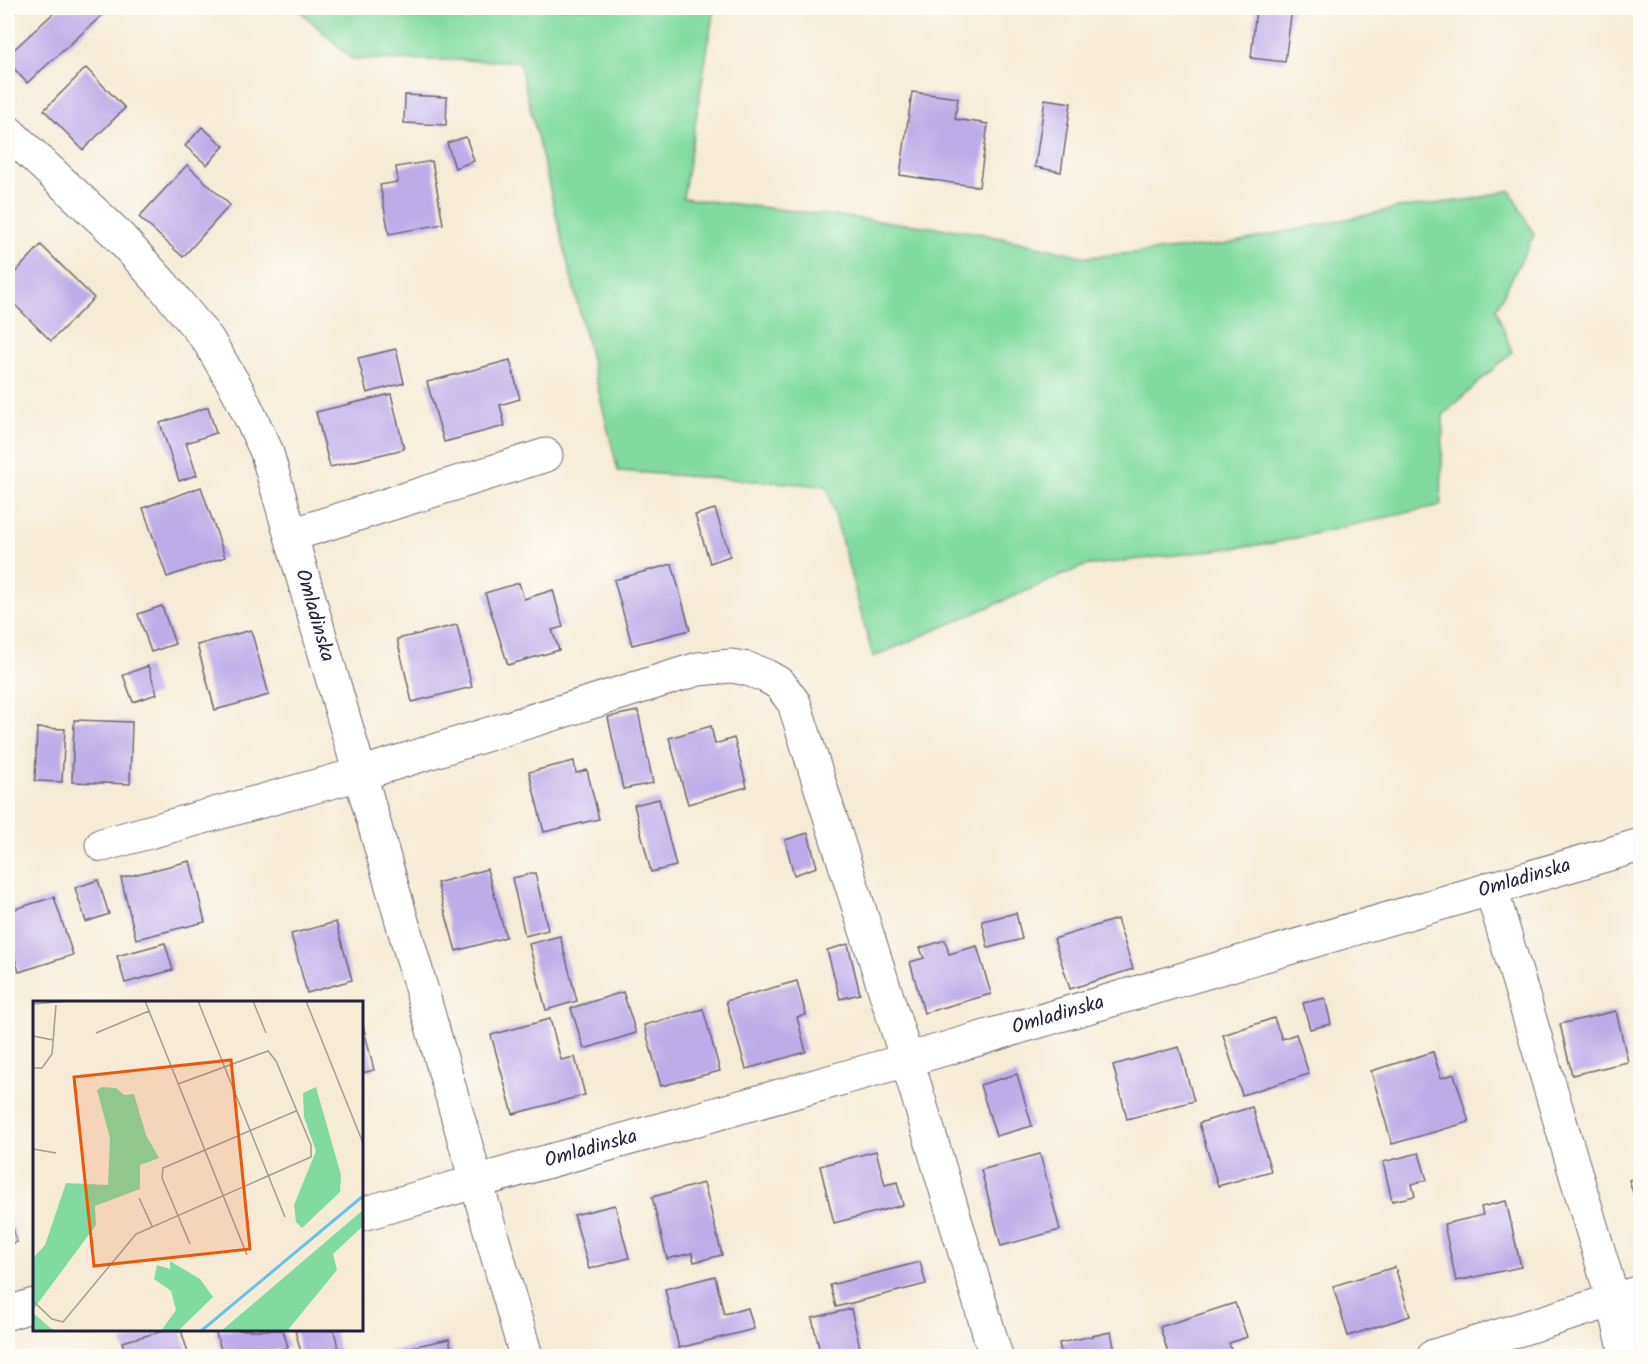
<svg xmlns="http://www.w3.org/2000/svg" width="1648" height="1364" viewBox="0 0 1648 1364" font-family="Kalam,sans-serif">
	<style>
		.green { fill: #81dba1; stroke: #527e6e; stroke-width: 1.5 }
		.building { fill: #bdace8 }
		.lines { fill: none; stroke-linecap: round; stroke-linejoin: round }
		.minor-casing { stroke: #6c6872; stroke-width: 35 }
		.minor { stroke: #fff; stroke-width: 33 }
		.labels { text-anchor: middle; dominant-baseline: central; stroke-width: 5; stroke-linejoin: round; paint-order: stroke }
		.street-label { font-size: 20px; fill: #22223b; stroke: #fdfcf7 }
		.inset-river { fill: none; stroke: #69c2e7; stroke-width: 3 }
		.inset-road { fill: none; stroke: #a19b99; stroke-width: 1.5 }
		.view { fill: #e8590c; fill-opacity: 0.15; stroke: #e8590c; stroke-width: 3 }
		.inset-edge { fill: none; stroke: #22223b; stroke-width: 3 }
	</style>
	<rect width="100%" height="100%" fill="#fdfcf7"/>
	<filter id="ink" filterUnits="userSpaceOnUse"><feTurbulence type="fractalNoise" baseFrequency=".0167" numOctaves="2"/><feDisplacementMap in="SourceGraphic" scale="12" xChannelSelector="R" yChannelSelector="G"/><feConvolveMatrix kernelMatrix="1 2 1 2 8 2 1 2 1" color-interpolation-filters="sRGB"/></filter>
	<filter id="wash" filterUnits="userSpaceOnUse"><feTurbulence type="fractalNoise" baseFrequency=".008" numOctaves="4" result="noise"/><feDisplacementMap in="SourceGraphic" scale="24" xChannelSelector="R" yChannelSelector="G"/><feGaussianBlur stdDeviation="1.35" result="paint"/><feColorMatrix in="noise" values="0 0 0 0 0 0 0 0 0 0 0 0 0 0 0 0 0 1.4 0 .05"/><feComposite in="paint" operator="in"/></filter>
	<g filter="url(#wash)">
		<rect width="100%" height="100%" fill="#f6ebd7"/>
		<path class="green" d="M 297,8 L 714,8 L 683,198 L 974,232 L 1087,257 L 1222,245 L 1399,208 L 1474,199 L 1510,190 L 1534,235 L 1496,309 L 1512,352 L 1443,415 L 1441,505 L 1274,543 L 1084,566 L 873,657 L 827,486 L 618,471 L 519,61 L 352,59 Z"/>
		<g id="blocks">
			<g class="building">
				<path d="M 8,8 L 20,8 L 8,20 Z"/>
				<path d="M 59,8 L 110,8 L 27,83 L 8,62 L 8,55 Z"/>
				<path d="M 1256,8 L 1292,8 L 1285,62 L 1251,58 Z"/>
				<path d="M 86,68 L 125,108 L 83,150 L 44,110 Z"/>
				<path d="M 912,92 L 958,98 L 955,119 L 988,124 L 979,187 L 900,175 Z"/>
				<path d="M 405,95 L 447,97 L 446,125 L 404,123 Z"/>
				<path d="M 1045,99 L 1071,103 L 1061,172 L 1035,167 Z"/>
				<path d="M 202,127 L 224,146 L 207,165 L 185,146 Z"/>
				<path d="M 466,137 L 474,161 L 455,168 L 447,143 Z"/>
				<path d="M 432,161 L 443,224 L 389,234 L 380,185 L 398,182 L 396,167 Z"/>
				<path d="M 187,165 L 230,205 L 183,257 L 139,217 Z"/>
				<path d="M 41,245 L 94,298 L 51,341 L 8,298 L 8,280 Z"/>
				<path d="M 396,349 L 404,383 L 367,393 L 358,358 Z"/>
				<path d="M 510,360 L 520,399 L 500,405 L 505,426 L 444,442 L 427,382 Z"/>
				<path d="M 391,394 L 404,449 L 330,467 L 316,412 Z"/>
				<path d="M 208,407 L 216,433 L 186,443 L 197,475 L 179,481 L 160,423 Z"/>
				<path d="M 201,487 L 225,557 L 167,577 L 143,508 Z"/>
				<path d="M 715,509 L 730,556 L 710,563 L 695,515 Z"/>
				<path d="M 672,564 L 690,630 L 632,645 L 614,580 Z"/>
				<path d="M 519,583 L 524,599 L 553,590 L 563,627 L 552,630 L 559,650 L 508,665 L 485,593 Z"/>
				<path d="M 162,606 L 175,644 L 151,652 L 138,614 Z"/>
				<path d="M 457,625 L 472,687 L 412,702 L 397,639 Z"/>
				<path d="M 251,630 L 269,695 L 215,710 L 197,645 Z"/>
				<path d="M 148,666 L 157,694 L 133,702 L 123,675 Z"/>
				<path d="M 638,711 L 653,783 L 623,789 L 608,717 Z"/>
				<path d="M 74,720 L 132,722 L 130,784 L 72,782 Z"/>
				<path d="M 711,726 L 715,744 L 734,738 L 747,787 L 688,804 L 669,738 Z"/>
				<path d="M 37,728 L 65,729 L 62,782 L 35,781 Z"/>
				<path d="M 574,761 L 576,773 L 587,770 L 599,819 L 544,832 L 529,772 Z"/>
				<path d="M 659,799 L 676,866 L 651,872 L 634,805 Z"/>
				<path d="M 808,833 L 817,867 L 794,875 L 785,840 Z"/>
				<path d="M 190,861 L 205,922 L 136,939 L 121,878 Z"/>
				<path d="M 487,869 L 506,937 L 456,951 L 437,883 Z"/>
				<path d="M 535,873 L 548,930 L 525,936 L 512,878 Z"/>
				<path d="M 98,880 L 109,914 L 86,922 L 75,888 Z"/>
				<path d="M 54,897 L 73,955 L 19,972 L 8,936 L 8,911 Z"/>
				<path d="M 1016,913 L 1022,939 L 988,948 L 982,921 Z"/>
				<path d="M 1117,919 L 1133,969 L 1070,989 L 1054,939 Z"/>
				<path d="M 336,922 L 352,980 L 307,993 L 291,934 Z"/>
				<path d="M 560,936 L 577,1001 L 546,1010 L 529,944 Z"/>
				<path d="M 945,940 L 949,954 L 977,946 L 991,994 L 924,1013 L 910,962 L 924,958 L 920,948 Z"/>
				<path d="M 165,943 L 173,970 L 125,983 L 117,956 Z"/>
				<path d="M 848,944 L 860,994 L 840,999 L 827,950 Z"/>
				<path d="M 797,981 L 806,1015 L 797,1017 L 806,1052 L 746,1069 L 726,1001 Z"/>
				<path d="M 623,992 L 636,1033 L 584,1049 L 571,1008 Z"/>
				<path d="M 1325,998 L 1331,1024 L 1310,1029 L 1303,1003 Z"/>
				<path d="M 703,1009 L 720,1071 L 661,1086 L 644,1025 Z"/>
				<path d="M 1616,1011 L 1628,1062 L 1572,1075 L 1560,1024 Z"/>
				<path d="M 1274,1018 L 1282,1039 L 1296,1034 L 1309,1074 L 1242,1095 L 1223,1035 Z"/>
				<path d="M 550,1019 L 561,1060 L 575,1057 L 585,1095 L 513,1114 L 491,1035 Z"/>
				<path d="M 362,1021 L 374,1070 L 362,1073 Z"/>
				<path d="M 1179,1047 L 1194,1101 L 1127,1119 L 1113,1065 Z"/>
				<path d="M 1433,1052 L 1441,1078 L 1454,1074 L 1469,1122 L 1392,1144 L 1371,1071 Z"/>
				<path d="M 1017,1074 L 1032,1126 L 996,1136 L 980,1085 Z"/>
				<path d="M 1252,1107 L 1271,1171 L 1218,1186 L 1199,1123 Z"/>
				<path d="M 876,1151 L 885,1185 L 897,1182 L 903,1205 L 834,1223 L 820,1166 Z"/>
				<path d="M 1419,1153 L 1427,1180 L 1412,1184 L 1415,1196 L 1392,1201 L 1383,1162 Z"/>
				<path d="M 1040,1154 L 1060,1230 L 1001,1246 L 981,1170 Z"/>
				<path d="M 1640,1176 L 1640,1216 L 1629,1180 Z"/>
				<path d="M 704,1183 L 722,1255 L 694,1262 L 692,1253 L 667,1259 L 652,1197 Z"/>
				<path d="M 1506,1201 L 1521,1267 L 1456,1281 L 1444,1224 L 1483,1215 L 1481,1207 Z"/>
				<path d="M 615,1205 L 629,1258 L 589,1269 L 574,1215 Z"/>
				<path d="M 8,1212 L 17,1242 L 8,1245 Z"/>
				<path d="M 920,1262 L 926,1284 L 836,1307 L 830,1285 Z"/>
				<path d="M 1395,1267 L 1410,1316 L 1348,1336 L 1333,1286 Z"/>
				<path d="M 715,1276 L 724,1314 L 748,1308 L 754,1329 L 679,1348 L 665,1289 Z"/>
				<path d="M 1235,1303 L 1247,1337 L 1229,1343 L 1233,1356 L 1169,1356 L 1160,1327 Z"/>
				<path d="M 851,1309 L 862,1356 L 821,1356 L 812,1318 Z"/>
				<path d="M 167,1330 L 181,1330 L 189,1356 L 126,1356 L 122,1342 Z"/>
				<path d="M 215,1330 L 283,1330 L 288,1347 L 256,1356 L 223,1356 Z"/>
				<path d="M 295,1330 L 334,1330 L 340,1356 L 302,1356 Z"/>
				<path d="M 1111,1332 L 1116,1356 L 1062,1356 L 1059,1343 Z"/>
				<path d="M 449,1339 L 453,1356 L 389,1356 L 388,1352 Z"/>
			</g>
		</g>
	</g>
	<g filter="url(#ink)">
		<use href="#blocks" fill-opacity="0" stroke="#6c6872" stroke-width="1.5"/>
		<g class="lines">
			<defs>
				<g id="minor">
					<path id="s1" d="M 8,132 L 115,232 L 162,284 L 208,340 L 238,391 L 266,450 L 360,774 L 526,1356"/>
					<path d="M 291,535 L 546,455"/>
					<path d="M 102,845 L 360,774 L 698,669 L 731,666 L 748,669 L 766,676 L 780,684 L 794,703 L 907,1060 L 996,1356"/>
					<path d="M 1491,888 L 1613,1300 L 1627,1356"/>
					<path id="s2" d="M 362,1214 L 907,1060 L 1640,845"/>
					<path d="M 8,1313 L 34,1305"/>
					<path d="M 1434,1356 L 1640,1292"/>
				</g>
			</defs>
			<use href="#minor" class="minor-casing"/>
			<use href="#minor" class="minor"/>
		</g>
	</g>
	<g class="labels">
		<g class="street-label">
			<text stroke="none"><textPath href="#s1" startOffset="586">Omladinska</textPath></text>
			<text stroke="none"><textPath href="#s2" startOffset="1210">Omladinska</textPath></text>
			<text stroke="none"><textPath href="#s2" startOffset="724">Omladinska</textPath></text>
			<text stroke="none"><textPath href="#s2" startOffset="238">Omladinska</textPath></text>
		</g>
	</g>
	<g transform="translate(33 1001)">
		<rect width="330" height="330" fill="#f6ebd7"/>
		<path d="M 69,86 L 83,87 L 91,94 L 101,93 L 113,134 L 126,157 L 107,164 L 107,188 L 62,205 L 63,224 L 0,309 L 0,257 L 12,244 L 33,182 L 75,184 L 77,137 L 64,89 ZM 283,86 L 308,174 L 307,191 L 269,227 L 263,221 L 261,204 L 283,150 L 271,116 L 270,92 ZM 330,209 L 330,225 L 300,253 L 304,269 L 254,330 L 188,330 ZM 137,260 L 167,278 L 180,296 L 145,330 L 128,330 L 143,309 L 138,290 L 121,278 L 124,264 L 137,268 ZM 0,312 L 20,329 L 20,330 L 0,330 Z" fill="#81dba1"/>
		<path class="inset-river" d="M 168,330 L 330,195"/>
		<path class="inset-road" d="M 112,0 L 214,254M 165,0 L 252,216M 220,0 L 233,32M 273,0 L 330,142M 0,3 L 37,0M 63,32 L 116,10M 0,35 L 20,39M 0,67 L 9,67 L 19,53 L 23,4M 0,148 L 23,152M 106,197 L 119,225M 157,243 L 129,177 L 130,167 L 263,110M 0,300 L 19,318 L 30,321 L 103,233 L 278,156 L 278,144 L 243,60 L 235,50 L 145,83"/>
		<path class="view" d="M 198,59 L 217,248 L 61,265 L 41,76 Z"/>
		<rect width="330" height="330" class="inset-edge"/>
	</g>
	<rect width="1648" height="1364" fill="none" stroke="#fdfcf7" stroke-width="30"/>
</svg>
